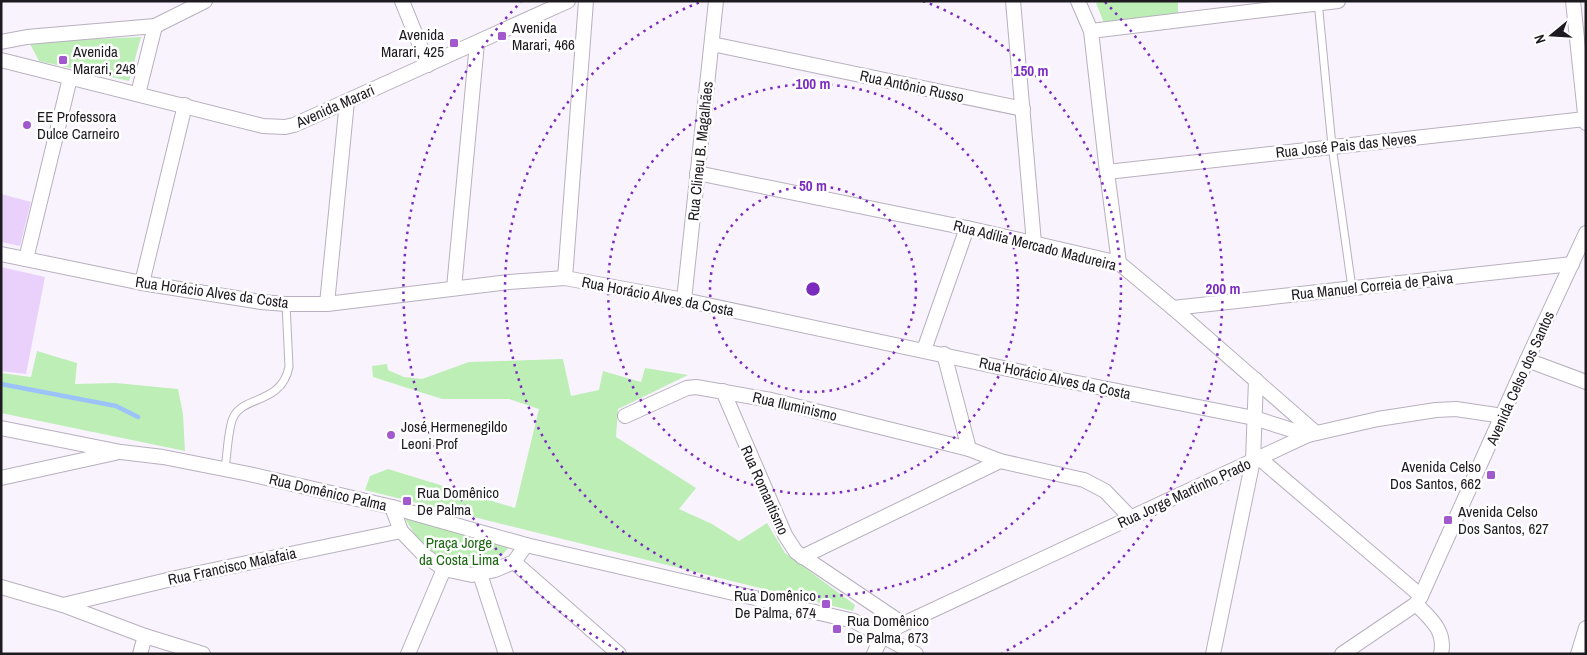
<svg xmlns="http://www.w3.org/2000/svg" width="1587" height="655" viewBox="0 0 1587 655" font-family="'Archivo Narrow',sans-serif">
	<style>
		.green { fill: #bdeeb6 }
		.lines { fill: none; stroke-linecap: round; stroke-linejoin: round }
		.stream { stroke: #9cc3f9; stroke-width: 4.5 }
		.building { fill: #ead1fc }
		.service-casing { stroke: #b8b0be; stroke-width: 9 }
		.minor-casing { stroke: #b8b0be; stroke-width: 16 }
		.service { stroke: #fff; stroke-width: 7 }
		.minor { stroke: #fff; stroke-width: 14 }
		.ring { fill: none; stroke: #7b2cbf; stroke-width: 2.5; stroke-dasharray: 2.5 5 }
		.poi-dot { fill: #a259cd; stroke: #fff; stroke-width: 2 }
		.labels { text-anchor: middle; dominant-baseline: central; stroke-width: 5; stroke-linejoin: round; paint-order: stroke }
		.poi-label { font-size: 15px; fill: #1e1b20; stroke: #fff; text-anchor: start }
		.street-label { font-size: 15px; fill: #1e1b20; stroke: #fff }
		.park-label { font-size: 15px; fill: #1c6812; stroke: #fff }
		.centre { fill: #7b2cbf; stroke: #fff; stroke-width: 2.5 }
		.ring-label { font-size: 15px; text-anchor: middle; font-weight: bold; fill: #7b2cbf; stroke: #fff; stroke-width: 5; stroke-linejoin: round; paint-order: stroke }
	</style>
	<rect width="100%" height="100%" fill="#f9f3fe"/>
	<g class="green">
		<path d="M 1102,1 L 1178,1 L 1178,24 L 1108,33 L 1096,3 Z"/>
		<path d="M 141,37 L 129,81 L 39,61 L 29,42 Z"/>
		<path d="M 37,351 L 77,363 L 75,384 L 116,383 L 178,389 L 183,414 L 185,451 L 1,413 L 1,373 L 31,377 Z"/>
		<path d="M 563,359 L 571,396 L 599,390 L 603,371 L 641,382 L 645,368 L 688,375 L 618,409 L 616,437 L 696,488 L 679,509 L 712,524 L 739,541 L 767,523 L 785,553 L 855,605 L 853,611 L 365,490 L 370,476 L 388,469 L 515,508 L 539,409 L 509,399 L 442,399 L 373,377 L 372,366 L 387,364 L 388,370 L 404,377 L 422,379 L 469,362 Z"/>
		<path d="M 404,517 L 509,547 L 497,561 L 486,567 L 472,569 L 447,564 L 431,554 L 417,538 Z"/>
	</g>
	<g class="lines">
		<path class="stream" d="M 1,384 L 116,406 L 138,417"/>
	</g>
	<g class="building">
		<path d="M 1,194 L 31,202 L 20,246 L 1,242 Z"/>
		<path d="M 1,267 L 45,277 L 26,374 L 1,371 Z"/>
	</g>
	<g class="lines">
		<defs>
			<g id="service">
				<path d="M 1318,1 L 1332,146 L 1352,288"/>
				<path d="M 225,469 C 227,456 228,429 233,418 C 243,395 281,405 289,367 L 286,304"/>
			</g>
			<g id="minor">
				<path d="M 402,1 L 428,65"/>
				<path d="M 1013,1 L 1034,243"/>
				<path d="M 1078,1 L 1091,31 L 1107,172 L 1119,263"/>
				<path d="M 1573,1 L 1586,123"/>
				<path d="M 1091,31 L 1338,1"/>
				<path d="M 1,42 L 27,37 L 155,26 L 205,1"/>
				<path d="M 712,44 L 1023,109"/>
				<path d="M 1,60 L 263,126 L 285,127 L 294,125 L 568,1"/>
				<path d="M 138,94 L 155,26"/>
				<path d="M 1107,172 L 1585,119"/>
				<path d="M 697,173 L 967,228 L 1119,263 L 1173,308 L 1316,433"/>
				<path d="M 1,254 L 142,283 L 261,302 L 286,304 L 327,304 L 509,282 L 565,278 L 684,300 L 1022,372 L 1254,418 L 1308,435"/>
				<path d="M 26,259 L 70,78"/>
				<path d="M 565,278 L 586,1"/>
				<path d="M 142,283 L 185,105"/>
				<path d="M 454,288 L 477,43"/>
				<path d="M 684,300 L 716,1"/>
				<path d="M 327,304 L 347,101"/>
				<path d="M 1173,308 L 1572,264"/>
				<path d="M 924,350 L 967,228"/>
				<path d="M 944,354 L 969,449 L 1000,461 L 1084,480 L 1105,491 L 1131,518"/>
				<path d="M 1527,360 L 1586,382"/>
				<path d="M 723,391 L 785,535 L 796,552 L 903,624"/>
				<path d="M 625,416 L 687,388 L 696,387 L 771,400 L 969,449"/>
				<path d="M 1,428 L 121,452 L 163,457 L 249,474 L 392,507 L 526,545 L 854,621 L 916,654"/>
				<path d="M 1259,458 L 1421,596"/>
				<path d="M 1,478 L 115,453"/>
				<path d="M 392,507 L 401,531 L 424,555 L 444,569 L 472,575 L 495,570 L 514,562 L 526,545"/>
				<path d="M 802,557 L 1000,461"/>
				<path d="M 514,562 L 619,654"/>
				<path d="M 480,574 L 506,654"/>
				<path d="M 1,587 L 63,605 L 145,636 L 203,654"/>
				<path d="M 1416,604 C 1431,619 1446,631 1441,654"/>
				<path d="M 63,605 L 180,577 L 401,531"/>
				<path d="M 882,635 L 903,624 L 1308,435 L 1378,419 L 1436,410 L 1456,409 L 1503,416"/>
				<path d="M 140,654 L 145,636"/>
				<path d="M 408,654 L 444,569"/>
				<path d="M 874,654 L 882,635"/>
				<path d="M 1213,654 L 1253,460 L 1256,380"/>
				<path d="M 1342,654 L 1416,604 L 1421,596 L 1527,360 L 1586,233"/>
				<path d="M 1578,654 L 1586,628"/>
			</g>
		</defs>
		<use href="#service" class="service-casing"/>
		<use href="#minor" class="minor-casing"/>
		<use href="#service" class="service"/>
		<use href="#minor" class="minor"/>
	</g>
	<g class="ring">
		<circle cx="813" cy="289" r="103"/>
		<circle cx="813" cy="289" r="205"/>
		<path d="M923 1A308 308 0 1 1 703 1"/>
		<path d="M624 653A410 410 0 0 1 521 2M1105 2A410 410 0 0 1 1002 653"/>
	</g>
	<g class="poi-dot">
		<rect x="497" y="31" width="10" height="10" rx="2.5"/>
		<rect x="449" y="38" width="10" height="10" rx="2.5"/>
		<rect x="58" y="55" width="10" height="10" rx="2.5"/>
		<circle cx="27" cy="125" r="5"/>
		<circle cx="391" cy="435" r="5"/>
		<rect x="1486" y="470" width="10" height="10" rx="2.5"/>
		<rect x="402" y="496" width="10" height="10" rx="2.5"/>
		<rect x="1443" y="515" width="10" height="10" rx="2.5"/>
		<rect x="821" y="599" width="10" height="10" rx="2.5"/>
		<rect x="832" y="624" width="10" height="10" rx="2.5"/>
	</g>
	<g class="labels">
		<g class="poi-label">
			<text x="512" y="27">Avenida<tspan x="512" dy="17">Marari, 466</tspan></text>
			<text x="444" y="34" text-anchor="end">Avenida<tspan x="444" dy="17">Marari, 425</tspan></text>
			<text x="73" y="51">Avenida<tspan x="73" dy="17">Marari, 248</tspan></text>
			<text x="37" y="116">EE Professora<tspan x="37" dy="17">Dulce Carneiro</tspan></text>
			<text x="401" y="426">José Hermenegildo<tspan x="401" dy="17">Leoni Prof</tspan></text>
			<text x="1481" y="466" text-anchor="end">Avenida Celso<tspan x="1481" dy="17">Dos Santos, 662</tspan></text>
			<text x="417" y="492">Rua Domênico<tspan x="417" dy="17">De Palma</tspan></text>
			<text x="1458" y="511">Avenida Celso<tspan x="1458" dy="17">Dos Santos, 627</tspan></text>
			<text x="816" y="595" text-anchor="end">Rua Domênico<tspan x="816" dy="17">De Palma, 674</tspan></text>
			<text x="847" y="620">Rua Domênico<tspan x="847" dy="17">De Palma, 673</tspan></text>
		</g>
		<g class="street-label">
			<text transform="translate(912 86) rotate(12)">Rua Antônio Russo</text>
			<text transform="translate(335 106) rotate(-24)">Avenida Marari</text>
			<text transform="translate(1346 145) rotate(-6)">Rua José Pais das Neves</text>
			<text transform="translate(700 151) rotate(-84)">Rua Clineu B. Magalhães</text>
			<text transform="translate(1035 245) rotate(14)">Rua Adília Mercado Madureira</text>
			<text transform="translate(1372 286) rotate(-6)">Rua Manuel Correia de Paiva</text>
			<text transform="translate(212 292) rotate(8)">Rua Horácio Alves da Costa</text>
			<text transform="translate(658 296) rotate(11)">Rua Horácio Alves da Costa</text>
			<text transform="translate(1055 378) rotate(12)">Rua Horácio Alves da Costa</text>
			<text transform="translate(1520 378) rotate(-66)">Avenida Celso dos Santos</text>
			<text transform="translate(795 406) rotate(13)">Rua Iluminismo</text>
			<text transform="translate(765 490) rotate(66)">Rua Romantismo</text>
			<text transform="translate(328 492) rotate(13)">Rua Domênico Palma</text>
			<text transform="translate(1184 493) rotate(-25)">Rua Jorge Martinho Prado</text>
			<text transform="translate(232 566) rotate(-12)">Rua Francisco Malafaia</text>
		</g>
		<g class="park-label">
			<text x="459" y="542">Praça Jorge<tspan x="459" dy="17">da Costa Lima</tspan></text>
		</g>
	</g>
	<circle cx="813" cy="289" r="8" class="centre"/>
	<g class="ring-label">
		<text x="1031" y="76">150 m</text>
		<text x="813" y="89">100 m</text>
		<text x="813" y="191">50 m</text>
		<text x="1223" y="294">200 m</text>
	</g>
	<rect width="1587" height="655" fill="none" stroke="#1e1b20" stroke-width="5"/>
	<g transform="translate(1552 35) rotate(252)" stroke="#ffffff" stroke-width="4" paint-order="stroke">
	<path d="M0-4L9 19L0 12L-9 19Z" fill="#1e1b20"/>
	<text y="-8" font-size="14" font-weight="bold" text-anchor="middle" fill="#1e1b20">N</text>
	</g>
</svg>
